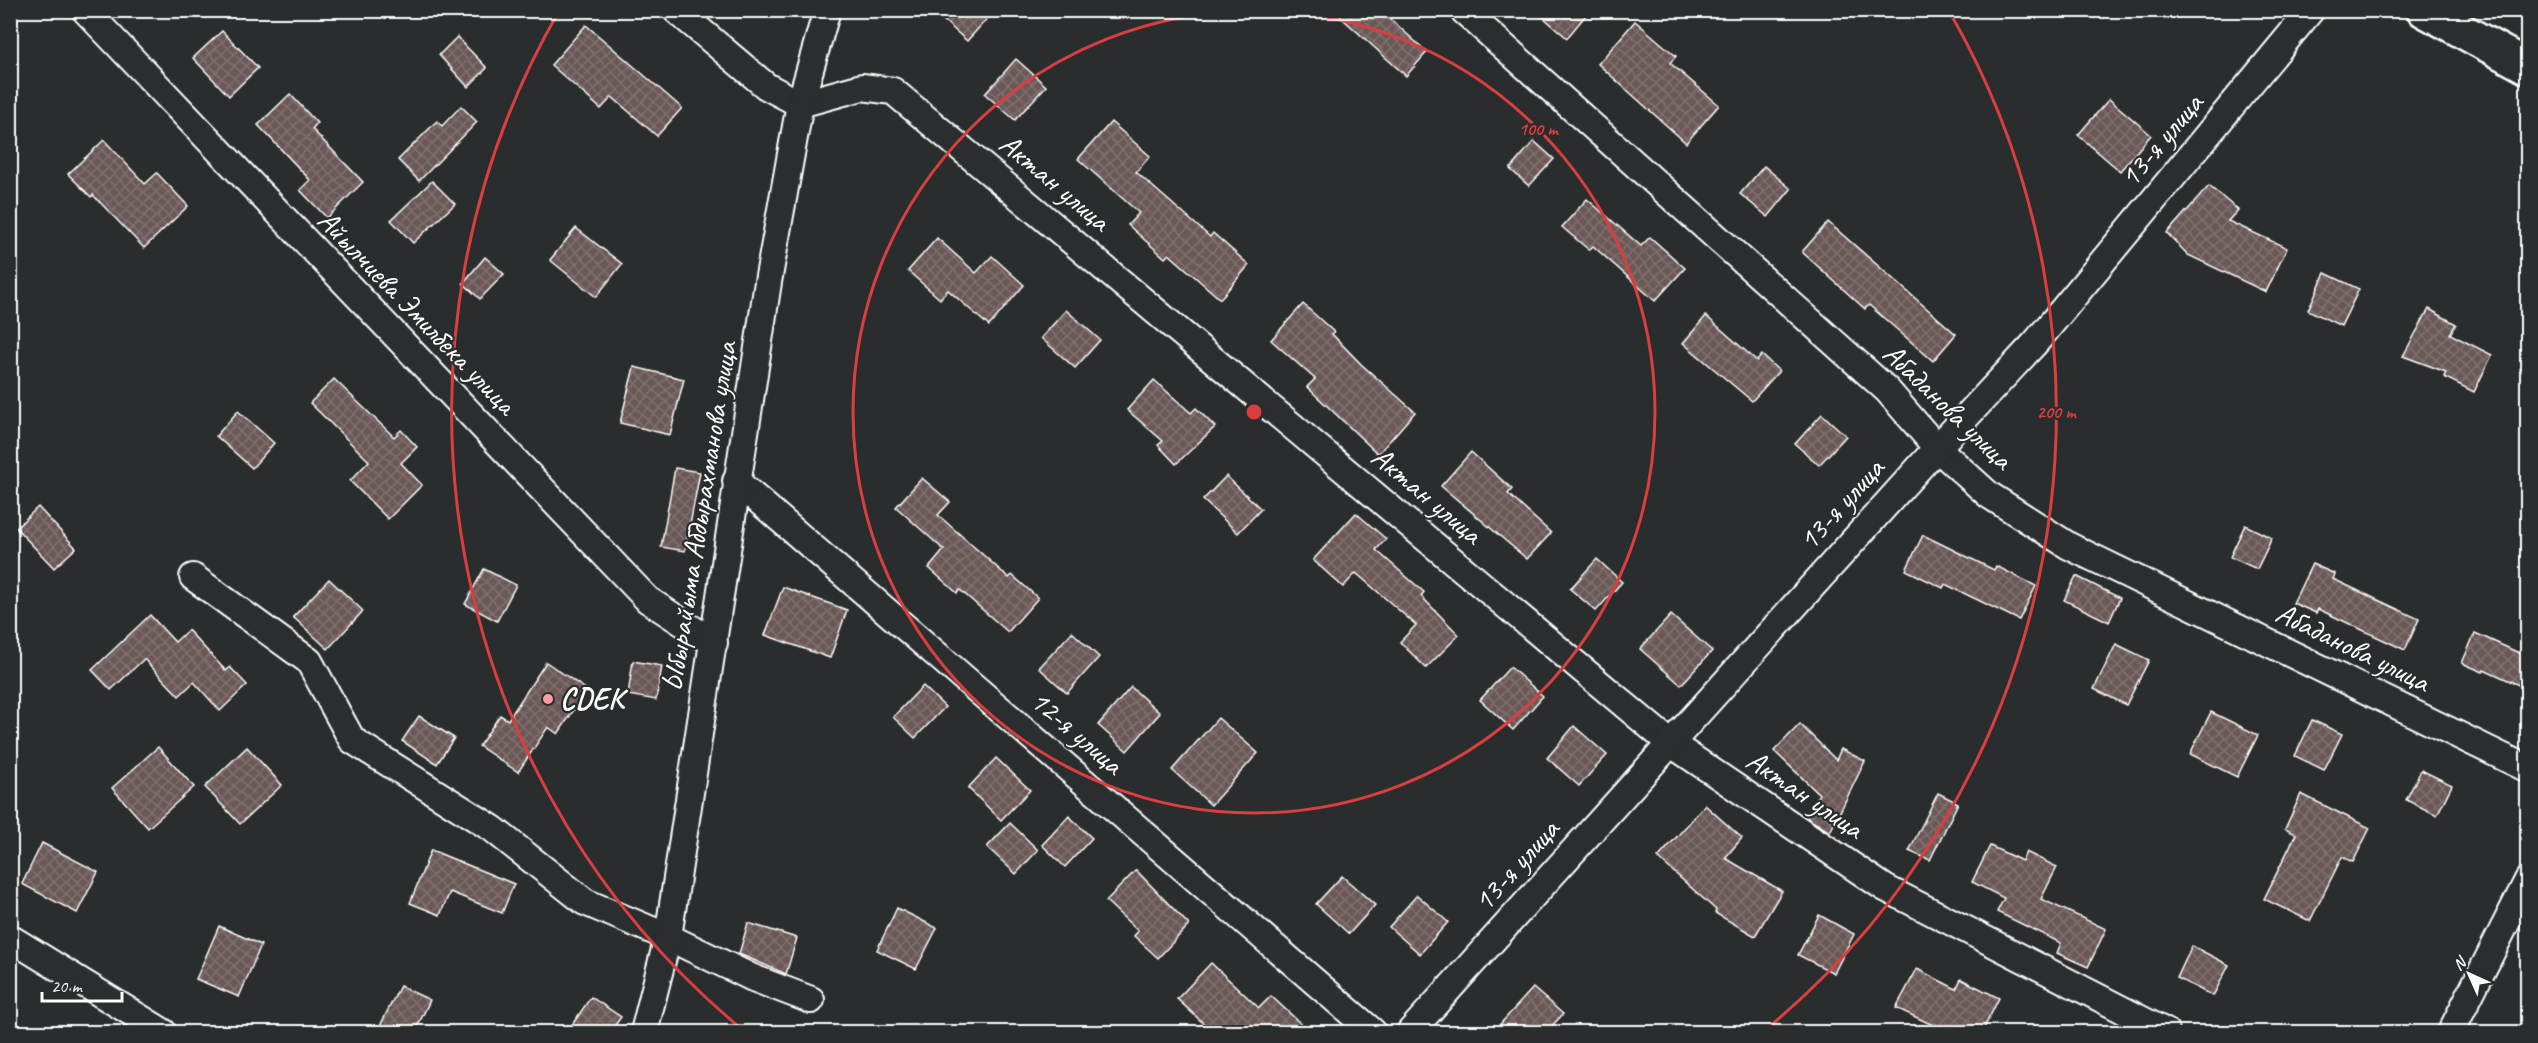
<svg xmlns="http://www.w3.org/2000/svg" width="2538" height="1043" viewBox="0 0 2538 1043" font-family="Caveat,sans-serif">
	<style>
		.building { fill: url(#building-cross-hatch); stroke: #fff; stroke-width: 1.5 }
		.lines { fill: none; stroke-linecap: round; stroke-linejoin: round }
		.minor-casing { stroke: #fff; stroke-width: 30 }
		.major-casing { stroke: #fff; stroke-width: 38 }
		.minor { stroke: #2a2d2e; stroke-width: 26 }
		.major { stroke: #2a2d2e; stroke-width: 33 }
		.ring { fill: none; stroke: #da3e3e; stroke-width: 3 }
		.poi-dot { fill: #ff9aa2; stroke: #2a2d2e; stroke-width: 2 }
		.labels { text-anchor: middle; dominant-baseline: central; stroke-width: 4.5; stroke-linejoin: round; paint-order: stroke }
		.street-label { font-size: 30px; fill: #fff; stroke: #2a2d2e }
		.poi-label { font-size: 30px; font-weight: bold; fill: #fff; stroke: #2a2d2e; text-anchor: start }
		.centre { fill: #da3e3e; stroke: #2a2d2e; stroke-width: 3 }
		.ring-label { font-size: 18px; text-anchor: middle; font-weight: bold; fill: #da3e3e; stroke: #2a2d2e; stroke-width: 4.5; stroke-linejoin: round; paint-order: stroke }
	</style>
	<defs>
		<pattern id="building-cross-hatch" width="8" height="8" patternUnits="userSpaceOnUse" patternTransform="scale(1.5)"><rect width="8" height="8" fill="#6a5857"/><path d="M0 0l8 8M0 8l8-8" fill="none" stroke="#807170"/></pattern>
	</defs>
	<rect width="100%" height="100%" fill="#2a2d2e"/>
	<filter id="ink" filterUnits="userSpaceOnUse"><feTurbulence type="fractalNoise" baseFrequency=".0167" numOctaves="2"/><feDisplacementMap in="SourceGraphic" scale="12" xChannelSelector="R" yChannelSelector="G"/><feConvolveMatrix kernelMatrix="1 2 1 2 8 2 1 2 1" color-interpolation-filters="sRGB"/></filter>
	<g filter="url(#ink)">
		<g class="building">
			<path d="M 932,10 L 995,10 L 967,41 Z"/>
			<path d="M 1333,10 L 1380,10 L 1427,52 L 1406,76 Z"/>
			<path d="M 1535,10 L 1590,10 L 1567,38 Z"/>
			<path d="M 1635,21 L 1676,56 L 1670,63 L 1719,105 L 1686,143 L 1598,64 Z"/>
			<path d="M 586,25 L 682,108 L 657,136 L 612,97 L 601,109 L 551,65 Z"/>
			<path d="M 222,31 L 258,68 L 229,96 L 193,58 Z"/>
			<path d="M 457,37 L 487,68 L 468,87 L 439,55 Z"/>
			<path d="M 1016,59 L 1046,86 L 1015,120 L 985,94 Z"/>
			<path d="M 290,94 L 317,123 L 312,129 L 363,182 L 327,218 L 300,190 L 310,180 L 258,125 Z"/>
			<path d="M 2109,99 L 2151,135 L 2120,171 L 2078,135 Z"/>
			<path d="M 461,106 L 477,122 L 419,181 L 398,160 L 437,121 L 442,126 Z"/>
			<path d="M 1111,122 L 1150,156 L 1136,172 L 1210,237 L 1213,233 L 1249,265 L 1220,299 L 1169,254 L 1165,258 L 1128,225 L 1139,213 L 1078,159 Z"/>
			<path d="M 104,140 L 145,184 L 157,173 L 188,206 L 144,248 L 93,195 L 91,197 L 68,174 Z"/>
			<path d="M 1534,141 L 1554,159 L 1529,186 L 1510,169 Z"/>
			<path d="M 1764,166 L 1791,189 L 1768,217 L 1740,194 Z"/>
			<path d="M 432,181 L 455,204 L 413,243 L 391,220 Z"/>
			<path d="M 2209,186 L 2238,210 L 2228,221 L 2287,248 L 2266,292 L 2188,255 L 2167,233 Z"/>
			<path d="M 1587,199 L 1641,246 L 1650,237 L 1685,268 L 1655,301 L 1593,246 L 1589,250 L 1562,227 Z"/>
			<path d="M 1828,222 L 1956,334 L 1933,361 L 1869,305 L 1865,309 L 1802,252 Z"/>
			<path d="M 576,228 L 622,264 L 596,297 L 550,260 Z"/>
			<path d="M 937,238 L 976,273 L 992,256 L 1024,285 L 989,326 L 948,290 L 940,299 L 908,271 Z"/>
			<path d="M 485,257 L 504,274 L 480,299 L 463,283 Z"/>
			<path d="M 2325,273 L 2359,289 L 2341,326 L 2308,310 Z"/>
			<path d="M 1303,304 L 1334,332 L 1332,334 L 1361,364 L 1415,412 L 1378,454 L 1307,387 L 1315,379 L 1271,340 Z"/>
			<path d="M 2429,309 L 2456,324 L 2450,334 L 2492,355 L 2474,392 L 2444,377 L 2446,372 L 2403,356 Z"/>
			<path d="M 1066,310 L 1100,340 L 1075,368 L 1041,338 Z"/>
			<path d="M 1706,316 L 1757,361 L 1762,355 L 1779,371 L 1752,401 L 1683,343 Z"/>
			<path d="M 634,367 L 684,379 L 670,435 L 620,423 Z"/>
			<path d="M 334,379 L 394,437 L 401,430 L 417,447 L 401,463 L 422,485 L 388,519 L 350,481 L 369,461 L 310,403 Z"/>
			<path d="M 1154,380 L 1191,413 L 1196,408 L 1215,427 L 1176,464 L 1158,445 L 1163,441 L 1127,410 Z"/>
			<path d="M 238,411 L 274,443 L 252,468 L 216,436 Z"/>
			<path d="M 1822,414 L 1846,436 L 1819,465 L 1795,444 Z"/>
			<path d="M 1471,452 L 1512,489 L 1508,494 L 1551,533 L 1527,559 L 1441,486 Z"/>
			<path d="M 675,468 L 700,472 L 685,551 L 661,547 Z"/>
			<path d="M 1226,476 L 1261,509 L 1238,533 L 1203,500 Z"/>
			<path d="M 922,478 L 950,502 L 938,515 L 1009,578 L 1012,575 L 1038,598 L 1008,632 L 960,590 L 957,593 L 929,568 L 944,550 L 896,507 Z"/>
			<path d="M 38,507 L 76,548 L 54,568 L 16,528 Z"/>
			<path d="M 1356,513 L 1386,539 L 1376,550 L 1424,592 L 1421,596 L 1459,635 L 1426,668 L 1400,642 L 1416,625 L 1356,573 L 1343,587 L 1313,560 Z"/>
			<path d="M 2245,525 L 2272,538 L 2257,569 L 2230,557 Z"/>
			<path d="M 1923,535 L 1994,570 L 1996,566 L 2036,586 L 2019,620 L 1945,584 L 1943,588 L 1906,570 Z"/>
			<path d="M 1597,559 L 1622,582 L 1596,611 L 1570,589 Z"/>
			<path d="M 2312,564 L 2335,574 L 2333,579 L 2419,619 L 2405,650 L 2318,609 L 2316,613 L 2293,603 Z"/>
			<path d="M 484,569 L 516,585 L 497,621 L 465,604 Z"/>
			<path d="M 2076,576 L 2120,598 L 2109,622 L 2064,600 Z"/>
			<path d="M 329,579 L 363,611 L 328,649 L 293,617 Z"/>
			<path d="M 783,587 L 847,610 L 830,658 L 765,635 Z"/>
			<path d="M 150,615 L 175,642 L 188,630 L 226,671 L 230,667 L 247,685 L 220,711 L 194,682 L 179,696 L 144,659 L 111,690 L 92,670 Z"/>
			<path d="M 1671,615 L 1712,651 L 1681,685 L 1640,649 Z"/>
			<path d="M 1072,632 L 1099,657 L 1067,693 L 1039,668 Z"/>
			<path d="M 2475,633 L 2528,657 L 2528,672 L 2521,686 L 2484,669 L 2483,672 L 2462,663 Z"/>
			<path d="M 2116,644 L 2149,660 L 2126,705 L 2094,689 Z"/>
			<path d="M 633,661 L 662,666 L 656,700 L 628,695 Z"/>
			<path d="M 546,662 L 587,690 L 558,734 L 548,727 L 518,772 L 479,746 L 500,715 L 508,720 Z"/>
			<path d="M 1510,667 L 1543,696 L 1513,730 L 1480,700 Z"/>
			<path d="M 923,686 L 945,707 L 915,738 L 893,717 Z"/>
			<path d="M 1131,687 L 1160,713 L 1127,751 L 1098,725 Z"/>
			<path d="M 2211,712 L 2258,735 L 2237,777 L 2190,754 Z"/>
			<path d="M 419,716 L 454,738 L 437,764 L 402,741 Z"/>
			<path d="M 1218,718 L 1258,753 L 1211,805 L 1172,770 Z"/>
			<path d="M 2312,720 L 2342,734 L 2324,770 L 2295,756 Z"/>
			<path d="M 1800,724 L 1836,760 L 1841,749 L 1865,761 L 1830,832 L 1807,818 L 1819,794 L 1774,751 Z"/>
			<path d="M 1574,726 L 1607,755 L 1579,786 L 1547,758 Z"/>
			<path d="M 158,747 L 194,787 L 148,828 L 112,788 Z"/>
			<path d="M 247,747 L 282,785 L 240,824 L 205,787 Z"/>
			<path d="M 996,758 L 1030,790 L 1001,820 L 968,788 Z"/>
			<path d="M 2421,770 L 2452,785 L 2437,815 L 2406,800 Z"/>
			<path d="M 1938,793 L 1958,803 L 1930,860 L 1909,851 Z"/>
			<path d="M 2301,794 L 2370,828 L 2353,862 L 2342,857 L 2310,921 L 2264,899 L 2296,834 L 2285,829 Z"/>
			<path d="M 1705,805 L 1742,838 L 1725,858 L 1782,891 L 1755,936 L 1715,913 L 1716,910 L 1658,858 Z"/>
			<path d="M 1069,816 L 1092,838 L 1065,867 L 1042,845 Z"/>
			<path d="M 1010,823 L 1038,850 L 1016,874 L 987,847 Z"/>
			<path d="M 42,843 L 98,872 L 77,913 L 22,884 Z"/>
			<path d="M 1990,846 L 2022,861 L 2026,852 L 2057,867 L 2041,899 L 2106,929 L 2088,967 L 2057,953 L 2061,943 L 1997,912 L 2004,898 L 1972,882 Z"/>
			<path d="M 431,850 L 514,884 L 502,913 L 450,892 L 440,915 L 410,903 Z"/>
			<path d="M 1136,870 L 1189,925 L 1158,958 L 1134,936 L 1138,931 L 1106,901 Z"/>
			<path d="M 1342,876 L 1375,905 L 1349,934 L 1316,904 Z"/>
			<path d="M 1417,895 L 1448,922 L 1420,954 L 1389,927 Z"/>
			<path d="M 897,908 L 937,928 L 916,969 L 877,950 Z"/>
			<path d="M 1819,915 L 1854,934 L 1834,973 L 1798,955 Z"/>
			<path d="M 748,923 L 797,938 L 786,974 L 739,954 Z"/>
			<path d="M 219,926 L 261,945 L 239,997 L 196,979 Z"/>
			<path d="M 2192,946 L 2229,965 L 2213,996 L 2177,978 Z"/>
			<path d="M 1211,963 L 1259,1008 L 1271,996 L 1310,1032 L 1213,1032 L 1177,999 Z"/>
			<path d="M 1917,969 L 1956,989 L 1961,979 L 1999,998 L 1982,1032 L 1948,1032 L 1896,1008 Z"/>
			<path d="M 400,986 L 430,1000 L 415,1032 L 377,1032 Z"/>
			<path d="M 1533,988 L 1563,1014 L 1546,1032 L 1493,1032 Z"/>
			<path d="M 591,997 L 621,1017 L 610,1032 L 567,1032 Z"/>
		</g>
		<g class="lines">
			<defs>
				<g id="minor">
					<path d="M 85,10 L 648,600 L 714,643"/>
					<path d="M 676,10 L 766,86 L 800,104 L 862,87 L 893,91 L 1670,743 L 1885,888 L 2166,1032"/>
					<path d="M 1463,10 L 1887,390 L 1937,448 L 1989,495 L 2069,546 L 2528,769"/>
					<path d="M 736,481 L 1373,1032"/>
					<path d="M 193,577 L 309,661 L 352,740 L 493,829 L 585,902 L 668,937 L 753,978 L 811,1000"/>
					<path d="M 10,938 L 163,1032"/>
					<path d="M 644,1032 L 668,937 L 768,282 L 800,104 L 827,10"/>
					<path d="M 1410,1032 L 1937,448 L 2036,342 L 2311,10"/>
					<path d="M 2451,1032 L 2528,880"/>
				</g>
				<path id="major" d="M 2424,10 L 2528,67"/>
			</defs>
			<use href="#minor" class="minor-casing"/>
			<use href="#major" class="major-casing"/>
			<use href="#minor" class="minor"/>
			<use href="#major" class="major"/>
		</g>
	</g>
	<g class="ring">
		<circle cx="1254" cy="412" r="401"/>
		<path d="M744 1031A802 802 0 0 1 559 11M1949 11A802 802 0 0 1 1764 1031"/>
	</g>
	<circle class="poi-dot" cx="548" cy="699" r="6"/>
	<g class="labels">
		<g class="street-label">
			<text transform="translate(2161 140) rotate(-50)">13-я улица</text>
			<text transform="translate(1055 182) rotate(40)">Актан улица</text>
			<text transform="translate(417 312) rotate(46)">Айылчиева Эмилбека улица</text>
			<text transform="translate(1948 406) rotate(44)">Абаданова улица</text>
			<text transform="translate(1427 495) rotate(40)">Актан улица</text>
			<text transform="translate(1841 504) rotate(-48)">13-я улица</text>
			<text transform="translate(699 516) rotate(-81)">Ыбырайыма Абдырахманова улица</text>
			<text transform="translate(2353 647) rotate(26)">Абаданова улица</text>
			<text transform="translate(1077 732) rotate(41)">12-я улица</text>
			<text transform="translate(1805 794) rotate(34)">Актан улица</text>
			<text transform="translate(1516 865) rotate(-48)">13-я улица</text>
		</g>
		<g class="poi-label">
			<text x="560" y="699">CDEK</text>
		</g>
	</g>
	<circle cx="1254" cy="412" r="9" class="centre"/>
	<g class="ring-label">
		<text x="1538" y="135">100 m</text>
		<text x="2056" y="418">200 m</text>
	</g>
	<rect width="2538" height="1043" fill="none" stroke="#2a2d2e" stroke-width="36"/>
	<rect x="18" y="18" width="2502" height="1007" fill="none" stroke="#fff" stroke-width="2" filter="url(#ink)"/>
	<g transform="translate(2469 974) rotate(315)" stroke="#2a2d2e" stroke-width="4.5" paint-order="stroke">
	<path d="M0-4.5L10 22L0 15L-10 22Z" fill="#ffffff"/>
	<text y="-9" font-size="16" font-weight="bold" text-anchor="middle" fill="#ffffff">N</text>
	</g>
	<path d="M42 992v9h80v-9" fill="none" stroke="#ffffff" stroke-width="3"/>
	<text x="51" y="992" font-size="18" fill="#ffffff" stroke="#2a2d2e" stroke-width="4.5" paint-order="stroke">20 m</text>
</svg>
